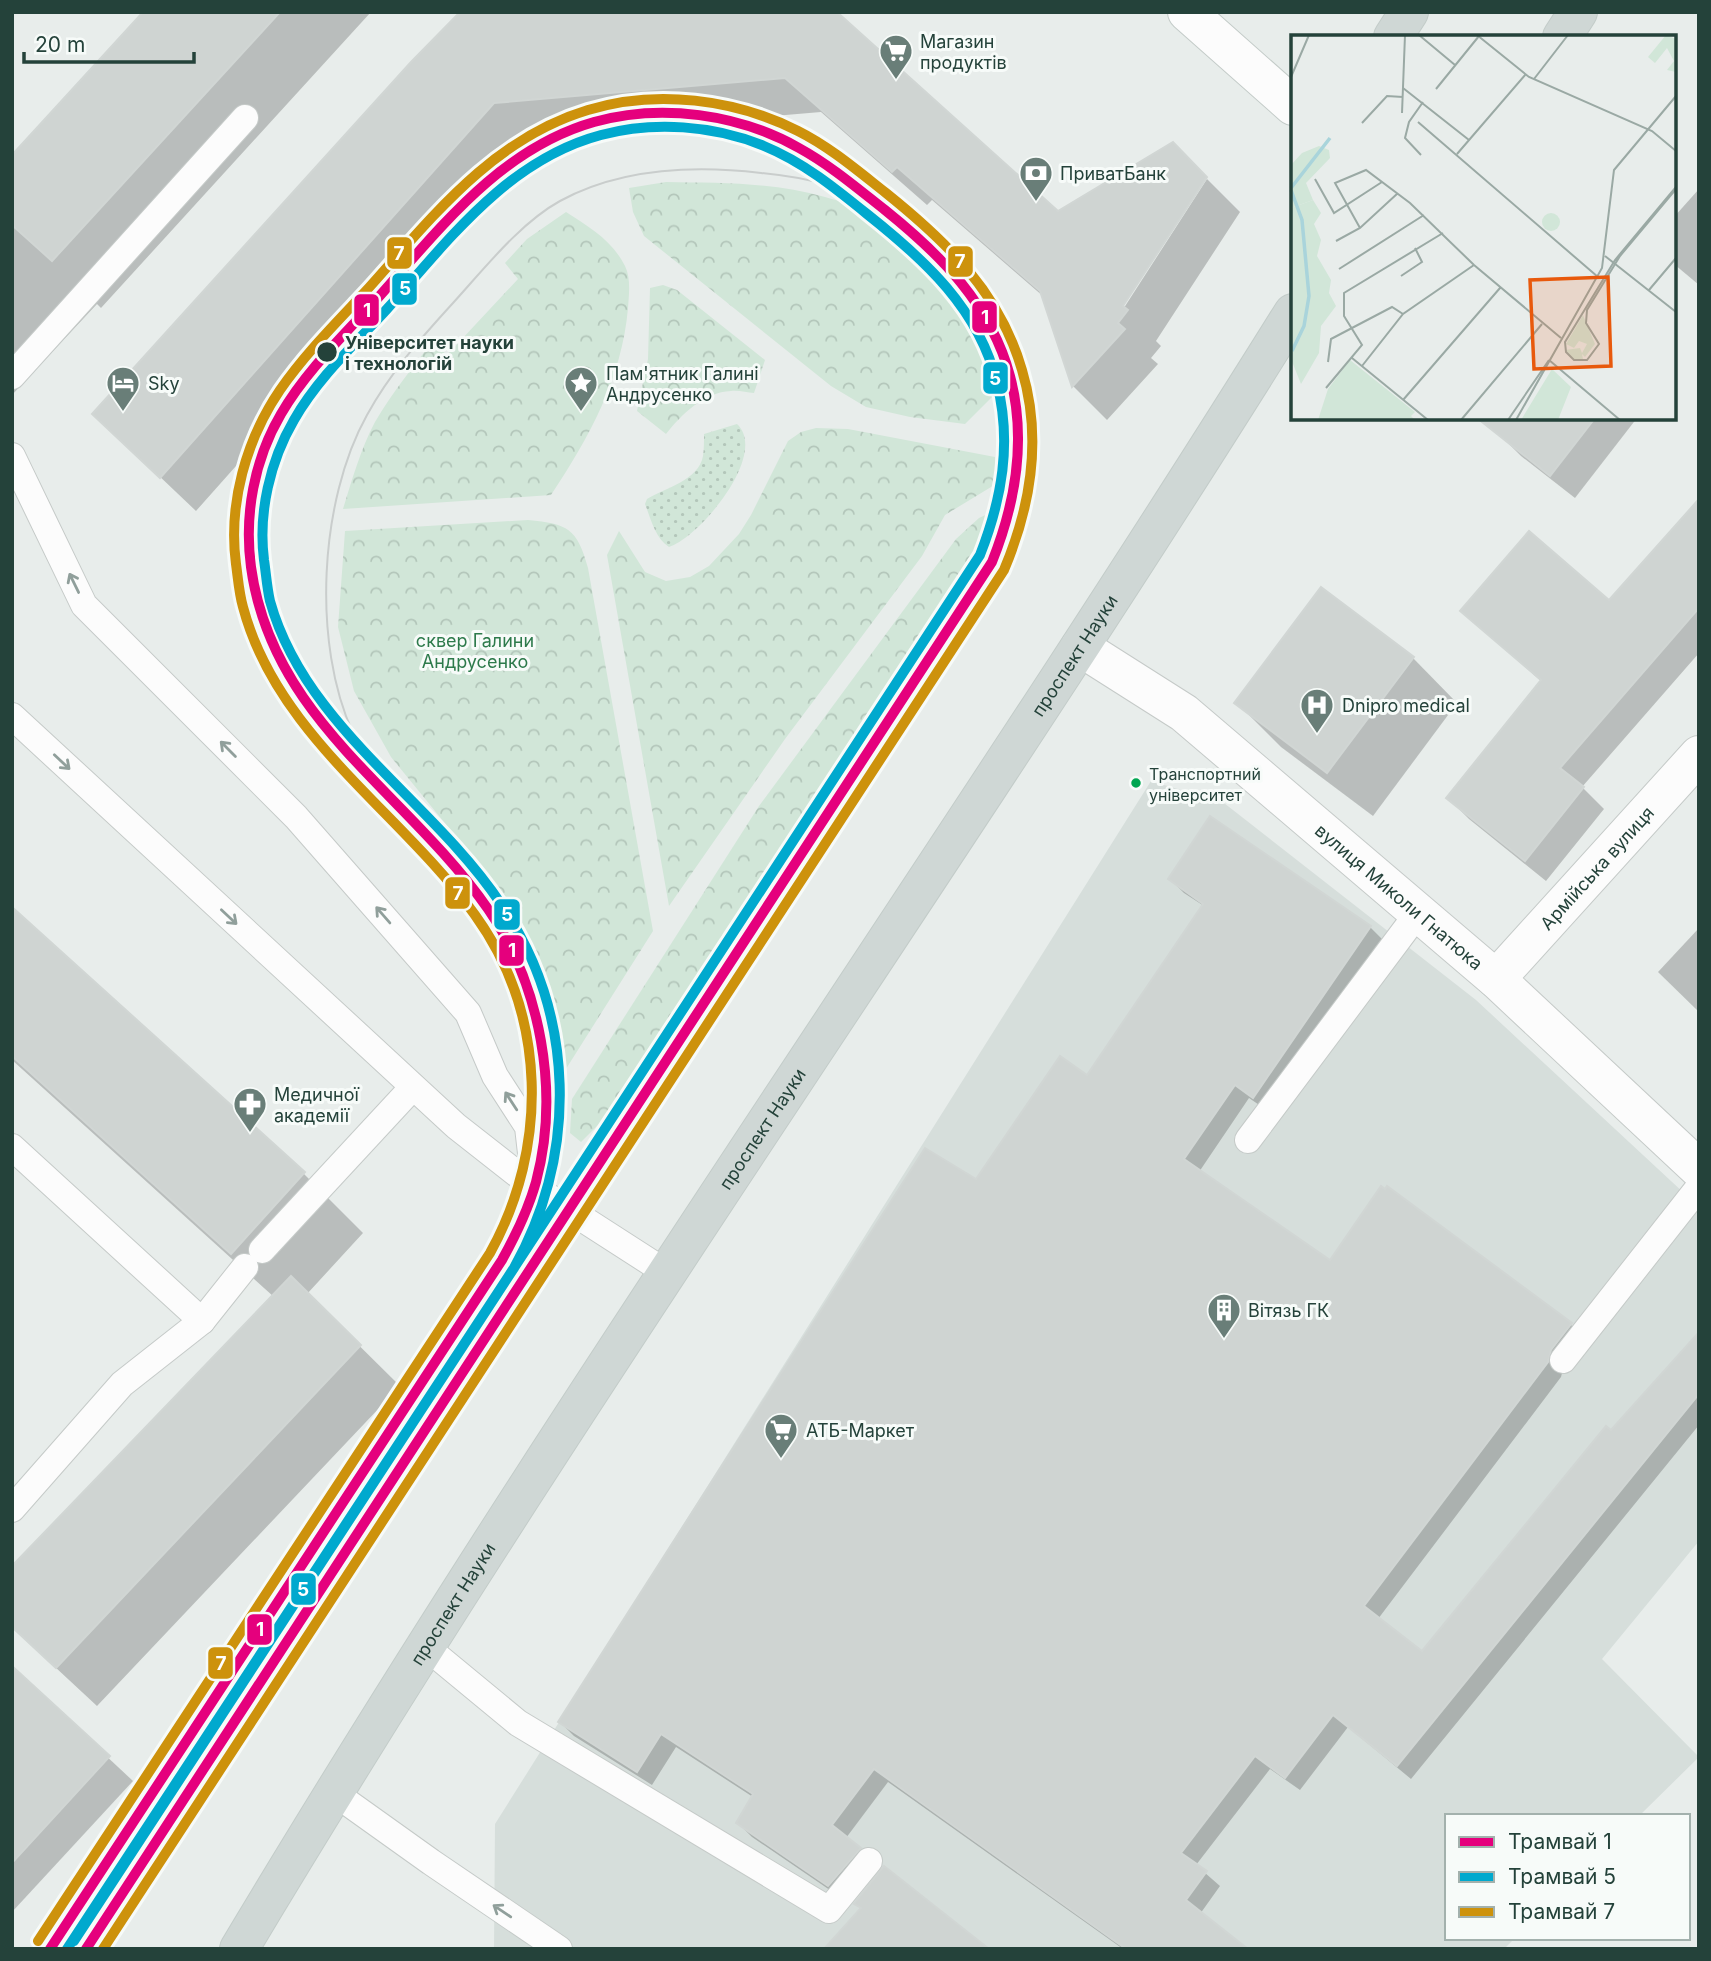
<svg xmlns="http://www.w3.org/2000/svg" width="1711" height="1961" viewBox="0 0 1711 1961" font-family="Inter,sans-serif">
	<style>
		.built { fill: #d6dedb }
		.grass { fill: url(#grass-dots) }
		.park { fill: url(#park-crowns) }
		.shadow { fill: #0003 }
		.building { fill: #cfd4d2; stroke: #d1d6d4; stroke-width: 2 }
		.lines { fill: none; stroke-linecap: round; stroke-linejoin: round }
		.service-casing { stroke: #c5cac8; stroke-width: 28 }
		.minor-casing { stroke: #c5cac8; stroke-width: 40 }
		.secondary-casing { stroke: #c3cbc8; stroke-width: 40 }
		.primary-casing { stroke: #c3ccc9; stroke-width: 40 }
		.service { stroke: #fcfcfc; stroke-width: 26 }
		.minor { stroke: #fcfcfc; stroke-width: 38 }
		.secondary { stroke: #fcfcfc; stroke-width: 38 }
		.primary { stroke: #cfd7d5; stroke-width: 38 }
		.tram { stroke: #c9cdcc; stroke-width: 2 }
		.tram-1-casing { stroke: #f7fbf9; stroke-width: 16 }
		.tram-2-casing { stroke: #f7fbf9; stroke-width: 16 }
		.tram-3-casing { stroke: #f7fbf9; stroke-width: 16 }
		.tram-1 { stroke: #e5007d; stroke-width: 10 }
		.tram-2 { stroke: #00a9ce; stroke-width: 10 }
		.tram-3 { stroke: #cd920c; stroke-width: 10 }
		.oneway { stroke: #909f9b }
		.stop-dot { fill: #24423a; stroke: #f7fbf9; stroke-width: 2.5 }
		.bus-dot { fill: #00a651; stroke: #f7fbf9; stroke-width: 2.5 }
		.labels { text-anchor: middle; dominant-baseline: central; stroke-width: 6; stroke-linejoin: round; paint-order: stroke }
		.bus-label { font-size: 16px; fill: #24423a; stroke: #f7fbf9; text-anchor: start }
		.poi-label { font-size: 18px; fill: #24423a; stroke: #f7fbf9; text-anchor: start }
		.stop-label { font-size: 18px; font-weight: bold; fill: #24423a; stroke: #f7fbf9; text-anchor: start }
		.park-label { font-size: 18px; fill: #2d7a4b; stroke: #f7fbf9 }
		.street-label { font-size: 18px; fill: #24423a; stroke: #f7fbf9 }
		.inset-river { fill: none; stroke: #a9d4db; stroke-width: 3.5 }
		.inset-road { fill: none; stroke: #9aa9a4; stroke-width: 2 }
		.view { fill: #e8590c; fill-opacity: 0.15; stroke: #e8590c; stroke-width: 3.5 }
		.inset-edge { fill: none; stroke: #24423a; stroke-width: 3.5 }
		.line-badge { stroke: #f7fbf9; stroke-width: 2.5 }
		.badge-label { font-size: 19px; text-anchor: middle; font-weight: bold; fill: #fff }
	</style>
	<defs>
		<pattern id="grass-dots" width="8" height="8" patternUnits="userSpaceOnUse" patternTransform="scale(1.75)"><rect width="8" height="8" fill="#d1e6d8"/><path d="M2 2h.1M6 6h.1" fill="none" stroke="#b3c6ba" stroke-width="1.8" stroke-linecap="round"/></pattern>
		<pattern id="park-crowns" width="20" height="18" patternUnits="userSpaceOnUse" patternTransform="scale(1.75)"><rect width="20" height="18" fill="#d1e6d8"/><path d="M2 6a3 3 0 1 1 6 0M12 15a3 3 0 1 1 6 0" fill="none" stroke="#b3c6ba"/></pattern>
	</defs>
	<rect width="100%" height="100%" fill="#e8edeb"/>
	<path class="built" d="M 1151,781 L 1224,803 L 1476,1000 L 1699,1207 L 1699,1541 L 1602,1659 L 1699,1757 L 1639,1816 L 1447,1816 L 1447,1938 L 1515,1938 L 1504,1949 L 494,1949 L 495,1824 Z"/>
	<path class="grass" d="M 737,424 C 769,454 700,537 669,547 C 655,538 651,519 645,504 L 647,499 C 665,488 699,480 703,456 C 704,449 704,441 704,434 Z"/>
	<g class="park">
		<path d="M 666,182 C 720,183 773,182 825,197 C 836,200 850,204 860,210 C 869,215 877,223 886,230 C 938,270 985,326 996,393 L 965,424 L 910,417 L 866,407 L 831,386 L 644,236 L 633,212 L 629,188 Z"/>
		<path d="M 566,212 C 589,227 612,240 625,266 C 631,278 629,294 628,308 C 622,378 589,438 551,495 L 343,509 C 352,480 361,448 375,422 C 392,393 413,367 432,342 L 447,355 L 518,279 L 505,263 L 527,239 Z"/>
		<path d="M 663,285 L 677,290 L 765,360 L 754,393 C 747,393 739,390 731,391 C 704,392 681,415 666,434 L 637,411 L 648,359 L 650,288 Z"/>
		<path d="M 816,428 L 848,429 L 995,457 L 996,484 L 945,515 L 922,556 L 785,739 L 669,906 L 607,555 L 619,531 L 645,572 L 666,581 L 690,577 L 709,566 L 739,534 L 751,515 L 788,441 L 801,432 Z"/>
		<path d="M 992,512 L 983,540 L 600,1123 L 581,1142 L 570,1133 L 572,1099 L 759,806 L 956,539 L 979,518 Z"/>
		<path d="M 528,520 C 568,524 577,528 588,568 L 653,931 L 559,1080 L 553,1014 L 533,946 L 448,827 L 391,757 L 354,691 L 338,627 L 345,531 Z"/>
	</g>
	<g class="shadow">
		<path d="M 146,12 L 371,12 L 101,308 L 97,304 L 12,395 L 12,158 Z"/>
		<path d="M 835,12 L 1120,314 L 1207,179 L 1240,212 L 1156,341 L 1161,346 L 1151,358 L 1158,364 L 1107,420 L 1073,386 L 1044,297 L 932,200 L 927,205 L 821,112 L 528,137 L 196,511 L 94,414 L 412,64 Z"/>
		<path d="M 1699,189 L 1699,285 L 1674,264 L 1674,217 Z"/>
		<path d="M 1508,418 L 1637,418 L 1575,498 L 1521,456 L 1497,432 Z"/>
		<path d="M 1699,501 L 1699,653 L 1582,787 L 1604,809 L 1546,881 L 1469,819 L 1448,798 L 1542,682 L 1462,611 L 1609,603 Z"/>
		<path d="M 1413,658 L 1457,703 L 1373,816 L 1281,747 L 1236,702 Z"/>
		<path d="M 1170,879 L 1370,927 L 1384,941 L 1268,1111 L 1249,1098 L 1199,1172 L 1330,1262 L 1571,1325 L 1585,1339 L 1564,1365 L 1561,1377 L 1378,1619 L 1422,1654 L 1611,1432 L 1699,1334 L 1699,1425 L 1411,1779 L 1348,1727 L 1300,1790 L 1270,1769 L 1196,1865 L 1220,1886 L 1200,1914 L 1243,1949 L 1123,1949 L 888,1782 L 846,1838 L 874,1863 L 843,1899 L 752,1837 L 738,1823 L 753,1797 L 676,1747 L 652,1785 L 574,1736 L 560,1722 L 977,1181 L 1088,1077 L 1204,906 L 1184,893 Z"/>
		<path d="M 12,910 L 304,1174 L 363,1233 L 307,1294 L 400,1386 L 97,1706 L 12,1627 L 274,1297 L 12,1060 Z"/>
		<path d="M 1699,928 L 1699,1012 L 1658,972 Z"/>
		<path d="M 26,1681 L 133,1781 L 12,1912 L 12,1697 Z"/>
	</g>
	<g class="building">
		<path d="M 143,12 L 280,12 L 52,261 L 12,225 L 12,155 Z"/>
		<path d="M 460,12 L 837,12 L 1058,211 L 1173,142 L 1207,177 L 1123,306 L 1128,310 L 1118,323 L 1125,329 L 1072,387 L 1040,291 L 897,167 L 892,172 L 785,78 L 494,103 L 160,478 L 92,414 L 411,62 Z"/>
		<path d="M 1477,418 L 1595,418 L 1550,476 Z"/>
		<path d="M 1699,499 L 1699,608 L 1560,768 L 1584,787 L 1525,861 L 1446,798 L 1541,680 L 1460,611 L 1529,531 L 1609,600 Z"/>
		<path d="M 1321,587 L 1414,657 L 1327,773 L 1234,703 Z"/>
		<path d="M 1210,816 L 1371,926 L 1253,1098 L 1235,1085 L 1184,1159 L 1330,1260 L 1381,1186 L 1385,1189 L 1387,1186 L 1572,1323 L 1551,1350 L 1548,1362 L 1364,1606 L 1422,1651 L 1606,1426 L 1611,1430 L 1699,1332 L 1699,1394 L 1397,1766 L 1333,1715 L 1285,1778 L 1255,1756 L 1181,1853 L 1207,1871 L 1186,1900 L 1248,1949 L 1126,1949 L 874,1769 L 832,1825 L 861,1848 L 828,1886 L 736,1823 L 753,1794 L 661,1734 L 637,1772 L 558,1722 L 925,1148 L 976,1179 L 1060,1056 L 1087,1075 L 1203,904 L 1168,879 Z"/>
		<path d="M 12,907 L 305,1172 L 231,1254 L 12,1056 Z"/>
		<path d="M 291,1276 L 361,1345 L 56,1668 L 12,1627 L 12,1566 Z"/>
		<path d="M 12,1666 L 110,1756 L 12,1863 Z"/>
		<path d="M 884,1866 L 989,1949 L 824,1949 L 861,1908 L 854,1904 Z"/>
	</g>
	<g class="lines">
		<defs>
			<g id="service">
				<path d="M 12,376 L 245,118"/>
				<path d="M 12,456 L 84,605 L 296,817 L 468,1013 L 495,1076 L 528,1127 L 535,1188"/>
				<path d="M 12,716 L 456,1126 L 535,1188 L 667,1273"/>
				<path d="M 1248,1140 L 1418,913"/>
				<path d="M 12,1147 L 202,1321"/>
				<path d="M 262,1250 L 413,1087"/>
				<path d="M 1563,1360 L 1699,1187"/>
				<path d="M 12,1509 L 122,1384 L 202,1321 L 245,1267"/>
				<path d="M 426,1647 L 518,1723 L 829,1910 L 869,1861"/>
				<path d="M 333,1792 L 431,1862 L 559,1949"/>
			</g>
			<g id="minor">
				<path id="s1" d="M 1080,647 L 1184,713 L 1496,979 L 1699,1169"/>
				<path id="s2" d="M 1496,979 L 1699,755"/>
			</g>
			<path id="secondary" d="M 1187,12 L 1293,106"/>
			<g id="primary">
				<path d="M 1393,37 L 1409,12"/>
				<path d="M 1562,37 L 1578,12"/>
				<path id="s3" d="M 239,1949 C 572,1392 950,863 1293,313"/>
			</g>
		</defs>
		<use href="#service" class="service-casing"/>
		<use href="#minor" class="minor-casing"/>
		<use href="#secondary" class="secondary-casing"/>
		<use href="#primary" class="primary-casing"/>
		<use href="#service" class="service"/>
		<use href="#minor" class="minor"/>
		<use href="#secondary" class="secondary"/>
		<use href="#primary" class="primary"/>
		<path class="tram" d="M 398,804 C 382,781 365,758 353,733 C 312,644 319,501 367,415 C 390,373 421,338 453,303 C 484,269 520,223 560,201 C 621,168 693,165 761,173 C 781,175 803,178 823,184 C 848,192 871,204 894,218"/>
		<defs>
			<path id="tram-1" d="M 50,1949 L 502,1260 C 516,1235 528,1210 536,1182 C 560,1092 541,986 488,909 C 406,791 272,721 251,567 C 244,515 254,460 281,414 C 306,371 343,336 376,300 C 439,230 499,149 594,122 C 661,103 739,114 799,148 C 830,165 857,188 885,210 C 941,255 991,305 1010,376 C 1027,440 1016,502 992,562 L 86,1949"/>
			<path id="tram-2" d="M 67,1949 L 514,1268 C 578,1153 576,1015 501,904 C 431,799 305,727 270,601 C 267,588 266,573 264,560 C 258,513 270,461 294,420 C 318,378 354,345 387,309 C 448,241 507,160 601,135 C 653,121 714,125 764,146 C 803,162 835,188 867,214 C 925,260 979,309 997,383 C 1012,443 1002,499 980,555 L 74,1941"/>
			<path id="tram-3" d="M 38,1941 L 490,1253 C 549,1147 547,1015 475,915 C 401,812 277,736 243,607 C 239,593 238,578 236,564 C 228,504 246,440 280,390 C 305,354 336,323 365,292 C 430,220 491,139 588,110 C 656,89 735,99 798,131 C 830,147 858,171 886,193 C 947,242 1000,293 1022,370 C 1042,437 1031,506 1004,570 L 103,1949"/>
		</defs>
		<use href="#tram-1" class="tram-1-casing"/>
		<use href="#tram-2" class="tram-2-casing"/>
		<use href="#tram-3" class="tram-3-casing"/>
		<use href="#tram-1" class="tram-1"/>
		<use href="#tram-2" class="tram-2"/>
		<use href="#tram-3" class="tram-3"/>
	</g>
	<defs><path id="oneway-shaft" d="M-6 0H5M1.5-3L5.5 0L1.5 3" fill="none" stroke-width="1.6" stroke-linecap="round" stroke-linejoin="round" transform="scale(1.75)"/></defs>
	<g class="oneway">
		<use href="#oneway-shaft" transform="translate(74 583) rotate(-116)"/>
		<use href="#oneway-shaft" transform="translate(228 749) rotate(-135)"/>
		<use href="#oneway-shaft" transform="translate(62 762) rotate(43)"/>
		<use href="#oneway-shaft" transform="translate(383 915) rotate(-131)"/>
		<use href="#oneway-shaft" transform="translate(229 917) rotate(43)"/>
		<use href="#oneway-shaft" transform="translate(511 1101) rotate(-123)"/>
		<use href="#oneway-shaft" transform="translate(502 1911) rotate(-146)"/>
	</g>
	<defs>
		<symbol id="supermarket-pin" viewBox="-11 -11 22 30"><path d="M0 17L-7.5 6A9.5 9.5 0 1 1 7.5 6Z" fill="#697e78" stroke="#f7fbf9"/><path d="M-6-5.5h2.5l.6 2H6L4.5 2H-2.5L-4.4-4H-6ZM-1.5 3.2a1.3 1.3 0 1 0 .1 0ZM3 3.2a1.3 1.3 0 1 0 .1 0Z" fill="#fff"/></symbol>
		<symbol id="bank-pin" viewBox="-11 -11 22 30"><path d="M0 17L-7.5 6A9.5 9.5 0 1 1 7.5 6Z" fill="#697e78" stroke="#f7fbf9"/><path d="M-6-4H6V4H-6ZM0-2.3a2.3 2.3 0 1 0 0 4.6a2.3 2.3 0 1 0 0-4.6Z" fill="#fff"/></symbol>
		<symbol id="hotel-pin" viewBox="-11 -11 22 30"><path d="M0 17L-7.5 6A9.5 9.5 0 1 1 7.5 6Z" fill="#697e78" stroke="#f7fbf9"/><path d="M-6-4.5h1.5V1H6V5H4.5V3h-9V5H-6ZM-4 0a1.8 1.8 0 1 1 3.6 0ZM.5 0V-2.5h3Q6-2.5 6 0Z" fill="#fff"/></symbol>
		<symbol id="sight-pin" viewBox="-11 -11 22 30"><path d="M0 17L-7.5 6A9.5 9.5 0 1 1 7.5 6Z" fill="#697e78" stroke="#f7fbf9"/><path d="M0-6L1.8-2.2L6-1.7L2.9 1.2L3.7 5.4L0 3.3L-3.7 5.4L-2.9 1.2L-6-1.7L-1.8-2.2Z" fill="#fff"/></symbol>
		<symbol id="hospital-pin" viewBox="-11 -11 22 30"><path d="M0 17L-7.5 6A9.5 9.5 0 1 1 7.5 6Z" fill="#697e78" stroke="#f7fbf9"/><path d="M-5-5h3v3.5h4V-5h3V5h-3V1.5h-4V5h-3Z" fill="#fff"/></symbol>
		<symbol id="pharmacy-pin" viewBox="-11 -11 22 30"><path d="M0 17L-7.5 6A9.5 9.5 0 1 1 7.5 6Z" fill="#697e78" stroke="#f7fbf9"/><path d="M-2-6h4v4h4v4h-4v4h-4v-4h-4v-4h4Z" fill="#fff"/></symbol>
		<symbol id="building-pin" viewBox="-11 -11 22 30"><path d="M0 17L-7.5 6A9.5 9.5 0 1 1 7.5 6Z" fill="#697e78" stroke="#f7fbf9"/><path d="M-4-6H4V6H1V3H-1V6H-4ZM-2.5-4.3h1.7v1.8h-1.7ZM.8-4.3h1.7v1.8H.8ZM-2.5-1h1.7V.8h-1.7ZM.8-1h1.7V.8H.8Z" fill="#fff"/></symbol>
	</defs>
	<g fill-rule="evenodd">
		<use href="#supermarket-pin" x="877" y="32" width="38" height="52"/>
		<use href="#bank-pin" x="1017" y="154" width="38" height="52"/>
		<use href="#hotel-pin" x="104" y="364" width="38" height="52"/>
		<use href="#sight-pin" x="562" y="364" width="38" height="52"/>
		<use href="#hospital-pin" x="1298" y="686" width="38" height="52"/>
		<use href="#pharmacy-pin" x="231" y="1085" width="38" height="52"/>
		<use href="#building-pin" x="1205" y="1291" width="38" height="52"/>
		<use href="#supermarket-pin" x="762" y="1411" width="38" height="52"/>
	</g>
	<circle class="stop-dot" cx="327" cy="352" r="11"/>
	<circle class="bus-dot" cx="1136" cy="783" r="6"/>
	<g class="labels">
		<g class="bus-label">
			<text x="1149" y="774">Транспортний<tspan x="1149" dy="21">університет</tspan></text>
		</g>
		<g class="poi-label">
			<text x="920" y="41">Магазин<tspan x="920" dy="21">продуктів</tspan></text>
			<text x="1060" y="173">ПриватБанк</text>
			<text x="606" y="373">Пам'ятник Галині<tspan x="606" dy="21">Андрусенко</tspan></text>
			<text x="148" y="383">Sky</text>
			<text x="1342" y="705">Dnipro medical</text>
			<text x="274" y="1094">Медичної<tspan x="274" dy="21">академії</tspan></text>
			<text x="1248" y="1310">Вітязь ГК</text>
			<text x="806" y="1430">АТБ-Маркет</text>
		</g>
		<g class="stop-label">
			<text x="345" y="342">Університет науки<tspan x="345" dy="21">і технологій</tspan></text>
		</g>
		<g class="park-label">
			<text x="475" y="640">сквер Галини<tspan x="475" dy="21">Андрусенко</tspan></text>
		</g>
		<g class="street-label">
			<text stroke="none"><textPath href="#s3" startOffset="1540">проспект Науки</textPath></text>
			<text stroke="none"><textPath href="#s2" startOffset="150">Армійська вулиця</textPath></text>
			<text stroke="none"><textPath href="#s1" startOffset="406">вулиця Миколи Гнатюка</textPath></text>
			<text stroke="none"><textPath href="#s3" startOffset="973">проспект Науки</textPath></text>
			<text stroke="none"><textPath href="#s3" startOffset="406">проспект Науки</textPath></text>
		</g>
	</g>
	<g transform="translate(1291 35)">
		<rect width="385" height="385" fill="#e8edeb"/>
		<path d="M 375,0 L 385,4 L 385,37 L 376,35 L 383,26 L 376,13 L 364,28 L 357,22 Z" fill="#d1e6d8"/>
		<path d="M 22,165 L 30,178 L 23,189 L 30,205 L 26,221 L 40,245 L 38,258 L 45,271 L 30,291 L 28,318 L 10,349 L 0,324 L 0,173 ZM 261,334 L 280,352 L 267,385 L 230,385 Z" fill="#d1e6d8"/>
		<path d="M 28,111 L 38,115 L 39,123 L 15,148 L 22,165 L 0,173 L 0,130 L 11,118 Z" fill="#d1e6d8"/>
		<path d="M 292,280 L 304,309 L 294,322 L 291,319 L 292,324 L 283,324 L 274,315 L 289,313 L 291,318 L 296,309 L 288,306 L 283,313 L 275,309 ZM 59,325 L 124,377 L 120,381 L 124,385 L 27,385 L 37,354 Z" fill="#d1e6d8"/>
		<path d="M251 187a9 9 0 1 1 18 0a9 9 0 1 1-18 0Z" fill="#d1e6d8"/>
		<path class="inset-river" d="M 0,153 L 39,103M 0,155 L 11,185 L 18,261 L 13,291 L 1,316"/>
		<path class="inset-road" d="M 128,0 L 164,30M 186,0 L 238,42 L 361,96 L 385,116M 0,42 L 18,0M 243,44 L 277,0M 112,53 L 178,105M 145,54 L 188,1M 111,78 L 114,0M 127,87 L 307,242M 71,88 L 96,61 L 112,62M 166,119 L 235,39M 130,120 L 114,103 L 118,87 L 132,67M 24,144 L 43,178 L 91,147M 385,152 L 324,225 L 274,307 L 275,317 L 283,325 L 296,325 L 308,309 L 295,288 L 296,275 L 329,221 L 385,154M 69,193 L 44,148 L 75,135 L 119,168 L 183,230 L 270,303M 45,206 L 69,193 L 107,158M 314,221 L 385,277M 324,226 L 385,153M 48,234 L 133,180M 110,241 L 131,227 L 124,213M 358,255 L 385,223M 61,323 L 137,385M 258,325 L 329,385M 37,327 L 40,304 L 101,272 L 112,279M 71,331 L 112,279 L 183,230M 35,353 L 71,310 L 53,281 L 53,258 L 152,198M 112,365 L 209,253M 170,385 L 251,289M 217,385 L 258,325M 225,385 L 311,233 L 323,135 L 385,61"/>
		<path class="view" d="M 317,242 L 320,331 L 243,334 L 239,245 Z"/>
		<rect width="385" height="385" class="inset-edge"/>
	</g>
	<g class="line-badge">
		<rect x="386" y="236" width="27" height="34" rx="7" fill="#cd920c"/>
		<rect x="947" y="245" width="27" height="33" rx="7" fill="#cd920c"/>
		<rect x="391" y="272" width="27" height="34" rx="7" fill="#00a9ce"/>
		<rect x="353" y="293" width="27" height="34" rx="7" fill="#e5007d"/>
		<rect x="971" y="300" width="27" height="34" rx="7" fill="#e5007d"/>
		<rect x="982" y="361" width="27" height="34" rx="7" fill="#00a9ce"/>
		<rect x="444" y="876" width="27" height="34" rx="7" fill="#cd920c"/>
		<rect x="493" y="898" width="28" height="33" rx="7" fill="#00a9ce"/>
		<rect x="498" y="934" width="27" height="33" rx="7" fill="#e5007d"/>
		<rect x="290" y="1572" width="27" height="34" rx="7" fill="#00a9ce"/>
		<rect x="246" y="1613" width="27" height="33" rx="7" fill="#e5007d"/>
		<rect x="207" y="1646" width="27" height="34" rx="7" fill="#cd920c"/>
	</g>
	<g class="badge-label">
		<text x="399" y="260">7</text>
		<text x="960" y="268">7</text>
		<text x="405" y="295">5</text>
		<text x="367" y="317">1</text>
		<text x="985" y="324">1</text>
		<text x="995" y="385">5</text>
		<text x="458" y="900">7</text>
		<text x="507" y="921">5</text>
		<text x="512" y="957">1</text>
		<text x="303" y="1596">5</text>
		<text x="260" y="1636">1</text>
		<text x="221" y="1670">7</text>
	</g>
	<rect width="1711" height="1961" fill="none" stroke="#24423a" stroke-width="28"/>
	<rect x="1445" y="1814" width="245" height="126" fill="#f7fbf9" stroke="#a3b1ad" stroke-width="2"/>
	<rect x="1459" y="1837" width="35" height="10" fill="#e5007d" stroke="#a3b1ad" stroke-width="2"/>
	<text x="1508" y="1849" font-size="21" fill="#24423a">Трамвай 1</text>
	<rect x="1459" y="1872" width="35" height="10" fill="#00a9ce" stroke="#a3b1ad" stroke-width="2"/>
	<text x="1508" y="1884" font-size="21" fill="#24423a">Трамвай 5</text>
	<rect x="1459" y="1907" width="35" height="10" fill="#cd920c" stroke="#a3b1ad" stroke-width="2"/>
	<text x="1508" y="1919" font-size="21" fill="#24423a">Трамвай 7</text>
	<path d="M24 52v10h170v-10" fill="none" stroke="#24423a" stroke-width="3.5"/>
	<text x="35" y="52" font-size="21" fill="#24423a" stroke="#f7fbf9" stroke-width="5" paint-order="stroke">20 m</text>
</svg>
